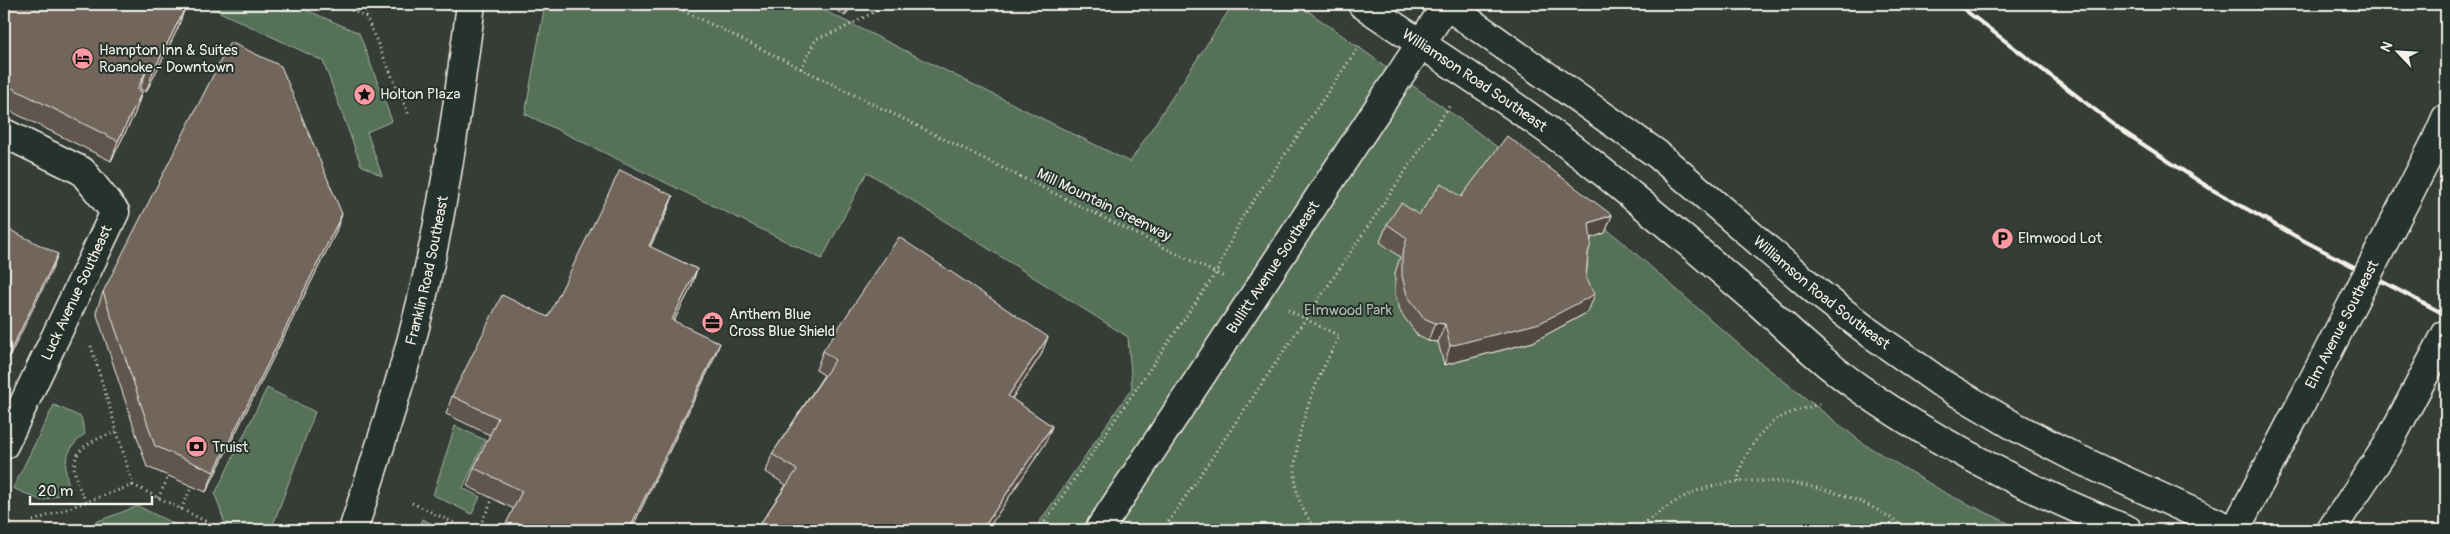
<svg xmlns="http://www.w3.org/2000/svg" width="2450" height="534" viewBox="0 0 2450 534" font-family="Pangolin,sans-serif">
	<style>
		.green { fill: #547159; stroke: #a4b1a0 }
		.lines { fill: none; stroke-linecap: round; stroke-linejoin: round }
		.minor-casing { stroke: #f4f1e8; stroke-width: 31 }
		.major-casing { stroke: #f4f1e8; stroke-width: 31 }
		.path { stroke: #f4f1e8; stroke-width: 3; stroke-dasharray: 1 4; stroke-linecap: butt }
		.minor { stroke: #26332d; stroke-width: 28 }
		.major { stroke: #26332d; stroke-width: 28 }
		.rail { stroke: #f4f1e8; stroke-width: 4 }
		.major-bridge-casing { stroke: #f4f1e8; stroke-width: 31; stroke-linecap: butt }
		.major-bridge { stroke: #26332d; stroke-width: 28 }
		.wall { fill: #61574e; stroke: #f4f1e8 }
		.shaded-wall { fill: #4f4740; stroke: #f4f1e8 }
		.building { fill: #71655b; stroke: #f4f1e8 }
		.labels { text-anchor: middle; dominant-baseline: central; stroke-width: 4; stroke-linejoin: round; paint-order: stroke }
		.poi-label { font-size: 15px; fill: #f4f1e8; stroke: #26332d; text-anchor: start }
		.street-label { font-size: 15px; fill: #f4f1e8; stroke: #26332d }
		.park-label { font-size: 15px; fill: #b4beaf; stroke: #26332d }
	</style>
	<rect width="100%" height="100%" fill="#353d36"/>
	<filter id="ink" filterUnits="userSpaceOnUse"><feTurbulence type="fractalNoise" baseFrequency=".02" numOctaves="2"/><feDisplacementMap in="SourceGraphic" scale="10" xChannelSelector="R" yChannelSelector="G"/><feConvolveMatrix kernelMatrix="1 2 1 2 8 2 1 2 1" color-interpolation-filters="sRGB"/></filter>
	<g filter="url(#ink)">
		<g class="green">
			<path d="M 203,4 L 293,4 L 359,33 L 392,121 L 367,132 L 382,176 L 361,165 L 323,61 Z"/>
			<path d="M 545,4 L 811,4 L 1130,162 L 1233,4 L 1298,4 L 1468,125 L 1618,238 L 1752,356 L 1864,444 L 1947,494 L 2023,530 L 1034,530 L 1132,388 L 1128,337 L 867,172 L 822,259 L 525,114 Z"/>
			<path d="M 267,388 L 315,412 L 271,530 L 227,530 L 215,494 Z"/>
			<path d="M 54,405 L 81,417 L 85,434 C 65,449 61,467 71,490 L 42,501 L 13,488 Z"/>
			<path d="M 455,426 L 485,440 L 463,488 L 480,497 L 472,514 L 433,495 Z"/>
			<path d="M 138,506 L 186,530 L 94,530 L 85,526 Z"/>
			<path d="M 422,519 L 445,530 L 417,530 Z"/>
		</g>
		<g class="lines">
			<defs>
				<g id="minor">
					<path d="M 4,133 L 82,171 L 115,212 L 4,445"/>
					<path id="s1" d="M 1099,530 L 1447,4"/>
				</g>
				<g id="major">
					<path id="s2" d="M 1362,4 C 1443,60 1528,111 1604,173 C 1656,215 1708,259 1759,303 C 1791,332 1823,363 1859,388 C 1942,447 2034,492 2128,530"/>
					<path id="s3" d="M 1445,4 L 1657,154 L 1816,291 L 1870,333 L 1941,383 L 2014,426 L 2074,457 L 2232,530"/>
					<path d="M 2435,143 L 2446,118"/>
					<path id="s4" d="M 353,530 C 372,472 391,413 408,353 C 440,239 456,121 471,4"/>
					<path d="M 2235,530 L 2303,400"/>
					<path d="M 2331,530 L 2387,446 L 2446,334"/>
				</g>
			</defs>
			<use href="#minor" class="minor-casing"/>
			<use href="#major" class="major-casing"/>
			<g class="path">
				<path d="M 338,4 L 366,17 L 409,115"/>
				<path d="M 670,4 L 1224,277"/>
				<path d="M 366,17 L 367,4"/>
				<path d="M 801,69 L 816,39 L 842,29 L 889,4"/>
				<path d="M 1288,310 L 1339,336 C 1314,385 1266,484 1319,530"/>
				<path d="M 91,346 L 133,485 L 207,522 L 210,530"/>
				<path d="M 1738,482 C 1739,468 1744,458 1752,446 C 1772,415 1785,415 1819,404"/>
				<path d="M 158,498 L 169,476"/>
				<path d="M 86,502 C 64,460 73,446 116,432"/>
				<path d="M 412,503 L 469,530"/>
				<path d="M 181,509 L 192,486"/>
				<path d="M 33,521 L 133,485"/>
				<path d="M 478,530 L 493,498"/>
				<path d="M 1039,530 L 1216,273 L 1241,219 L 1360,45"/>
				<path d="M 1163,530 L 1450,105"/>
				<path d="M 1634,530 C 1656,515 1677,497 1703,489 C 1760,469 1861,488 1906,530"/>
			</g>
			<use href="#minor" class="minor"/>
			<use href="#major" class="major"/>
			<path class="rail" d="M 1957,4 L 2124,132 L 2211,189 L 2297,237 L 2446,315"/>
			<defs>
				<g id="major-bridge">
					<path id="s5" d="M 2303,400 L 2435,143"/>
				</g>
			</defs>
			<use href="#major-bridge" class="major-bridge-casing"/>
			<use href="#major-bridge" class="major-bridge"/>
		</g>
		<g class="wall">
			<path d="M 4,4 L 182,4 L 181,6 L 178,28 L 146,92 L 140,89 L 139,91 L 142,92 L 135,113 L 111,161 L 4,108 Z"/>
			<path d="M 828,4 L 854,4 L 845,16 Z"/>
			<path d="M 673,196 L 666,214 L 650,247 L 697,269 L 691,288 L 674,321 L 713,361 L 631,530 L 503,530 L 514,509 L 467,486 L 474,468 L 490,435 L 446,414 L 452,396 L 548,317 Z"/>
			<path d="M 1461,197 L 1612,215 L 1605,233 L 1591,238 L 1588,254 L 1586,278 L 1588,312 L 1533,342 L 1444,365 L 1438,342 L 1428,341 L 1418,336 L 1401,313 L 1395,294 L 1395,273 L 1400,257 L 1380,242 L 1387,224 L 1419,215 Z"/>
			<path d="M 342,214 L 335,234 L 206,492 L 147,467 L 96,312 L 103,292 Z"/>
			<path d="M 823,351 L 1041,355 L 1012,399 L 1052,426 L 1045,444 L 987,530 L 756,530 L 786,485 L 766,472 L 772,454 L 824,375 L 816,370 Z"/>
		</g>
		<g class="shaded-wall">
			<path d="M 849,4 L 854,4 L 845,16 Z"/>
			<path d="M 185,8 L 178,28 L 146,92 L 153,72 Z"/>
			<path d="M 147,69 L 140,89 L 129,110 L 137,90 Z"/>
			<path d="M 142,92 L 135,113 L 111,161 L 118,141 Z"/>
			<path d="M 673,196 L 666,214 L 642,264 L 649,246 Z"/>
			<path d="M 342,214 L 335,234 L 206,492 L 214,472 Z"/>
			<path d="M 1612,215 L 1605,233 L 1583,241 L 1589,223 Z"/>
			<path d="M 58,254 L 52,270 L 4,368 L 4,364 Z"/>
			<path d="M 697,269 L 691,288 L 665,338 L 672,320 Z"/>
			<path d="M 1595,294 L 1588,312 L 1533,342 L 1444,365 L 1450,346 Z"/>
			<path d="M 1435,323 L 1445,324 L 1438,342 L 1428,341 Z"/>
			<path d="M 1048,337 L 1041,355 L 1001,414 L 1008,396 Z"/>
			<path d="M 720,343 L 713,361 L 631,530 L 629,530 Z"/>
			<path d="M 1052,426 L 1045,444 L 987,530 L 982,530 Z"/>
		</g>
		<g class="building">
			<path d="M 4,4 L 179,4 L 179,5 L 185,8 L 153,72 L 147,69 L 137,90 L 142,92 L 118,141 L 4,84 Z"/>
			<path d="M 230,42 L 281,66 L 342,214 L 214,472 L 155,446 L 103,292 Z"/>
			<path d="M 1507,136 L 1612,215 L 1589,223 L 1591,243 L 1588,254 L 1586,278 L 1595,294 L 1540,323 L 1450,346 L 1445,324 L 1435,323 L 1424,318 L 1407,295 L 1402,276 L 1402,255 L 1407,238 L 1387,224 L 1401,203 L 1419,215 L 1441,183 L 1461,197 Z"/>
			<path d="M 620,170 L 673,196 L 649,246 L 697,269 L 672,320 L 720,343 L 629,530 L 503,530 L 522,491 L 474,468 L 498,418 L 452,396 L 502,295 L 548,317 Z"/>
			<path d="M 4,227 L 58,254 L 4,364 Z"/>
			<path d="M 899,237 L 1048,337 L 1008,396 L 1052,426 L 982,530 L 756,530 L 797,470 L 772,454 L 835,360 L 823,351 Z"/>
		</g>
	</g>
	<defs>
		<symbol id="hotel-disc" viewBox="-11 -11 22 22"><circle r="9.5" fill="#ff9aa2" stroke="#26332d"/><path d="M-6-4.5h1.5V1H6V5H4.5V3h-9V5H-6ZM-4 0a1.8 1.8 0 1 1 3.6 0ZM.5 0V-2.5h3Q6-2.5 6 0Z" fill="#111"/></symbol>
		<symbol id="sight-disc" viewBox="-11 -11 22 22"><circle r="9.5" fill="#ff9aa2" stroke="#26332d"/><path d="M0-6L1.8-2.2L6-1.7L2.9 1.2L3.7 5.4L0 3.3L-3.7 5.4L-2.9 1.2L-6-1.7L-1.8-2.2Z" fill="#111"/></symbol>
		<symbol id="parking-disc" viewBox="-11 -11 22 22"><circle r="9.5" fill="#ff9aa2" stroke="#26332d"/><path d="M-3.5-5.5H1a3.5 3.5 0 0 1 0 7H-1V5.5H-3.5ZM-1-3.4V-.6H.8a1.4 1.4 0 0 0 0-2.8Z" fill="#111"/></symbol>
		<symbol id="office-disc" viewBox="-11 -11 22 22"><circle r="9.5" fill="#ff9aa2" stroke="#26332d"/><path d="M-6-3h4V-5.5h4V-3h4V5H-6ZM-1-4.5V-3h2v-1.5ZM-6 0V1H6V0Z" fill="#111"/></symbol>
		<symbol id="bank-disc" viewBox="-11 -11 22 22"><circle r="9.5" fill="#ff9aa2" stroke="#26332d"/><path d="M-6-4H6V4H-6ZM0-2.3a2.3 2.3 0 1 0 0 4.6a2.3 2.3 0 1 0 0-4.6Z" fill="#111"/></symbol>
	</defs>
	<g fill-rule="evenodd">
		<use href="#hotel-disc" x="70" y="46" width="25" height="25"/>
		<use href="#sight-disc" x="352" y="82" width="25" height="25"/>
		<use href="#parking-disc" x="1990" y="226" width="25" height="25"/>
		<use href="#office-disc" x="700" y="310" width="25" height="25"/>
		<use href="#bank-disc" x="184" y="434" width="25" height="25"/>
	</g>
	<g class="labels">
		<g class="poi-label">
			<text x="99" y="50">Hampton Inn &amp; Suites<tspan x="99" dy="17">Roanoke - Downtown</tspan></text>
			<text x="380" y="94">Holton Plaza</text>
			<text x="2018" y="238">Elmwood Lot</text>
			<text x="729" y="314">Anthem Blue<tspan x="729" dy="17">Cross Blue Shield</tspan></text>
			<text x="212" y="447">Truist</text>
		</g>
		<g class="street-label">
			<text stroke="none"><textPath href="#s2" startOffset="136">Williamson Road Southeast</textPath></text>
			<text transform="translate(1104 205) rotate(26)">Mill Mountain Greenway</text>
			<text stroke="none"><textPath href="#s1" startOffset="315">Bullitt Avenue Southeast</textPath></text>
			<text stroke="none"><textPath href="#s4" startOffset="270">Franklin Road Southeast</textPath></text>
			<text stroke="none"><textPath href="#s3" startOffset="475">Williamson Road Southeast</textPath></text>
			<text transform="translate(77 293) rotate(-65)">Luck Avenue Southeast</text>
			<text stroke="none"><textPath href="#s5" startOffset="85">Elm Avenue Southeast</textPath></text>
		</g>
		<g class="park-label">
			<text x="1348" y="310">Elmwood Park</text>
		</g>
	</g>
	<rect width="2450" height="534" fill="none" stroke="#26332d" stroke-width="20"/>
	<rect x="10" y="10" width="2430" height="514" fill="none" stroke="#f4f1e8" stroke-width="2" filter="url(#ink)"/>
	<g transform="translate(2398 52) rotate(295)" stroke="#26332d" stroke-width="4" paint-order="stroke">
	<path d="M0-4L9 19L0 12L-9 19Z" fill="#f4f1e8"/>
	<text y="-8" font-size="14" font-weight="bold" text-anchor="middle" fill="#f4f1e8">N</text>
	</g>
	<path d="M30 496v8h122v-8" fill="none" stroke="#f4f1e8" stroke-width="2.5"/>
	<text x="38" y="496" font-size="15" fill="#f4f1e8" stroke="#26332d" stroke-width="4" paint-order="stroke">20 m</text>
</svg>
